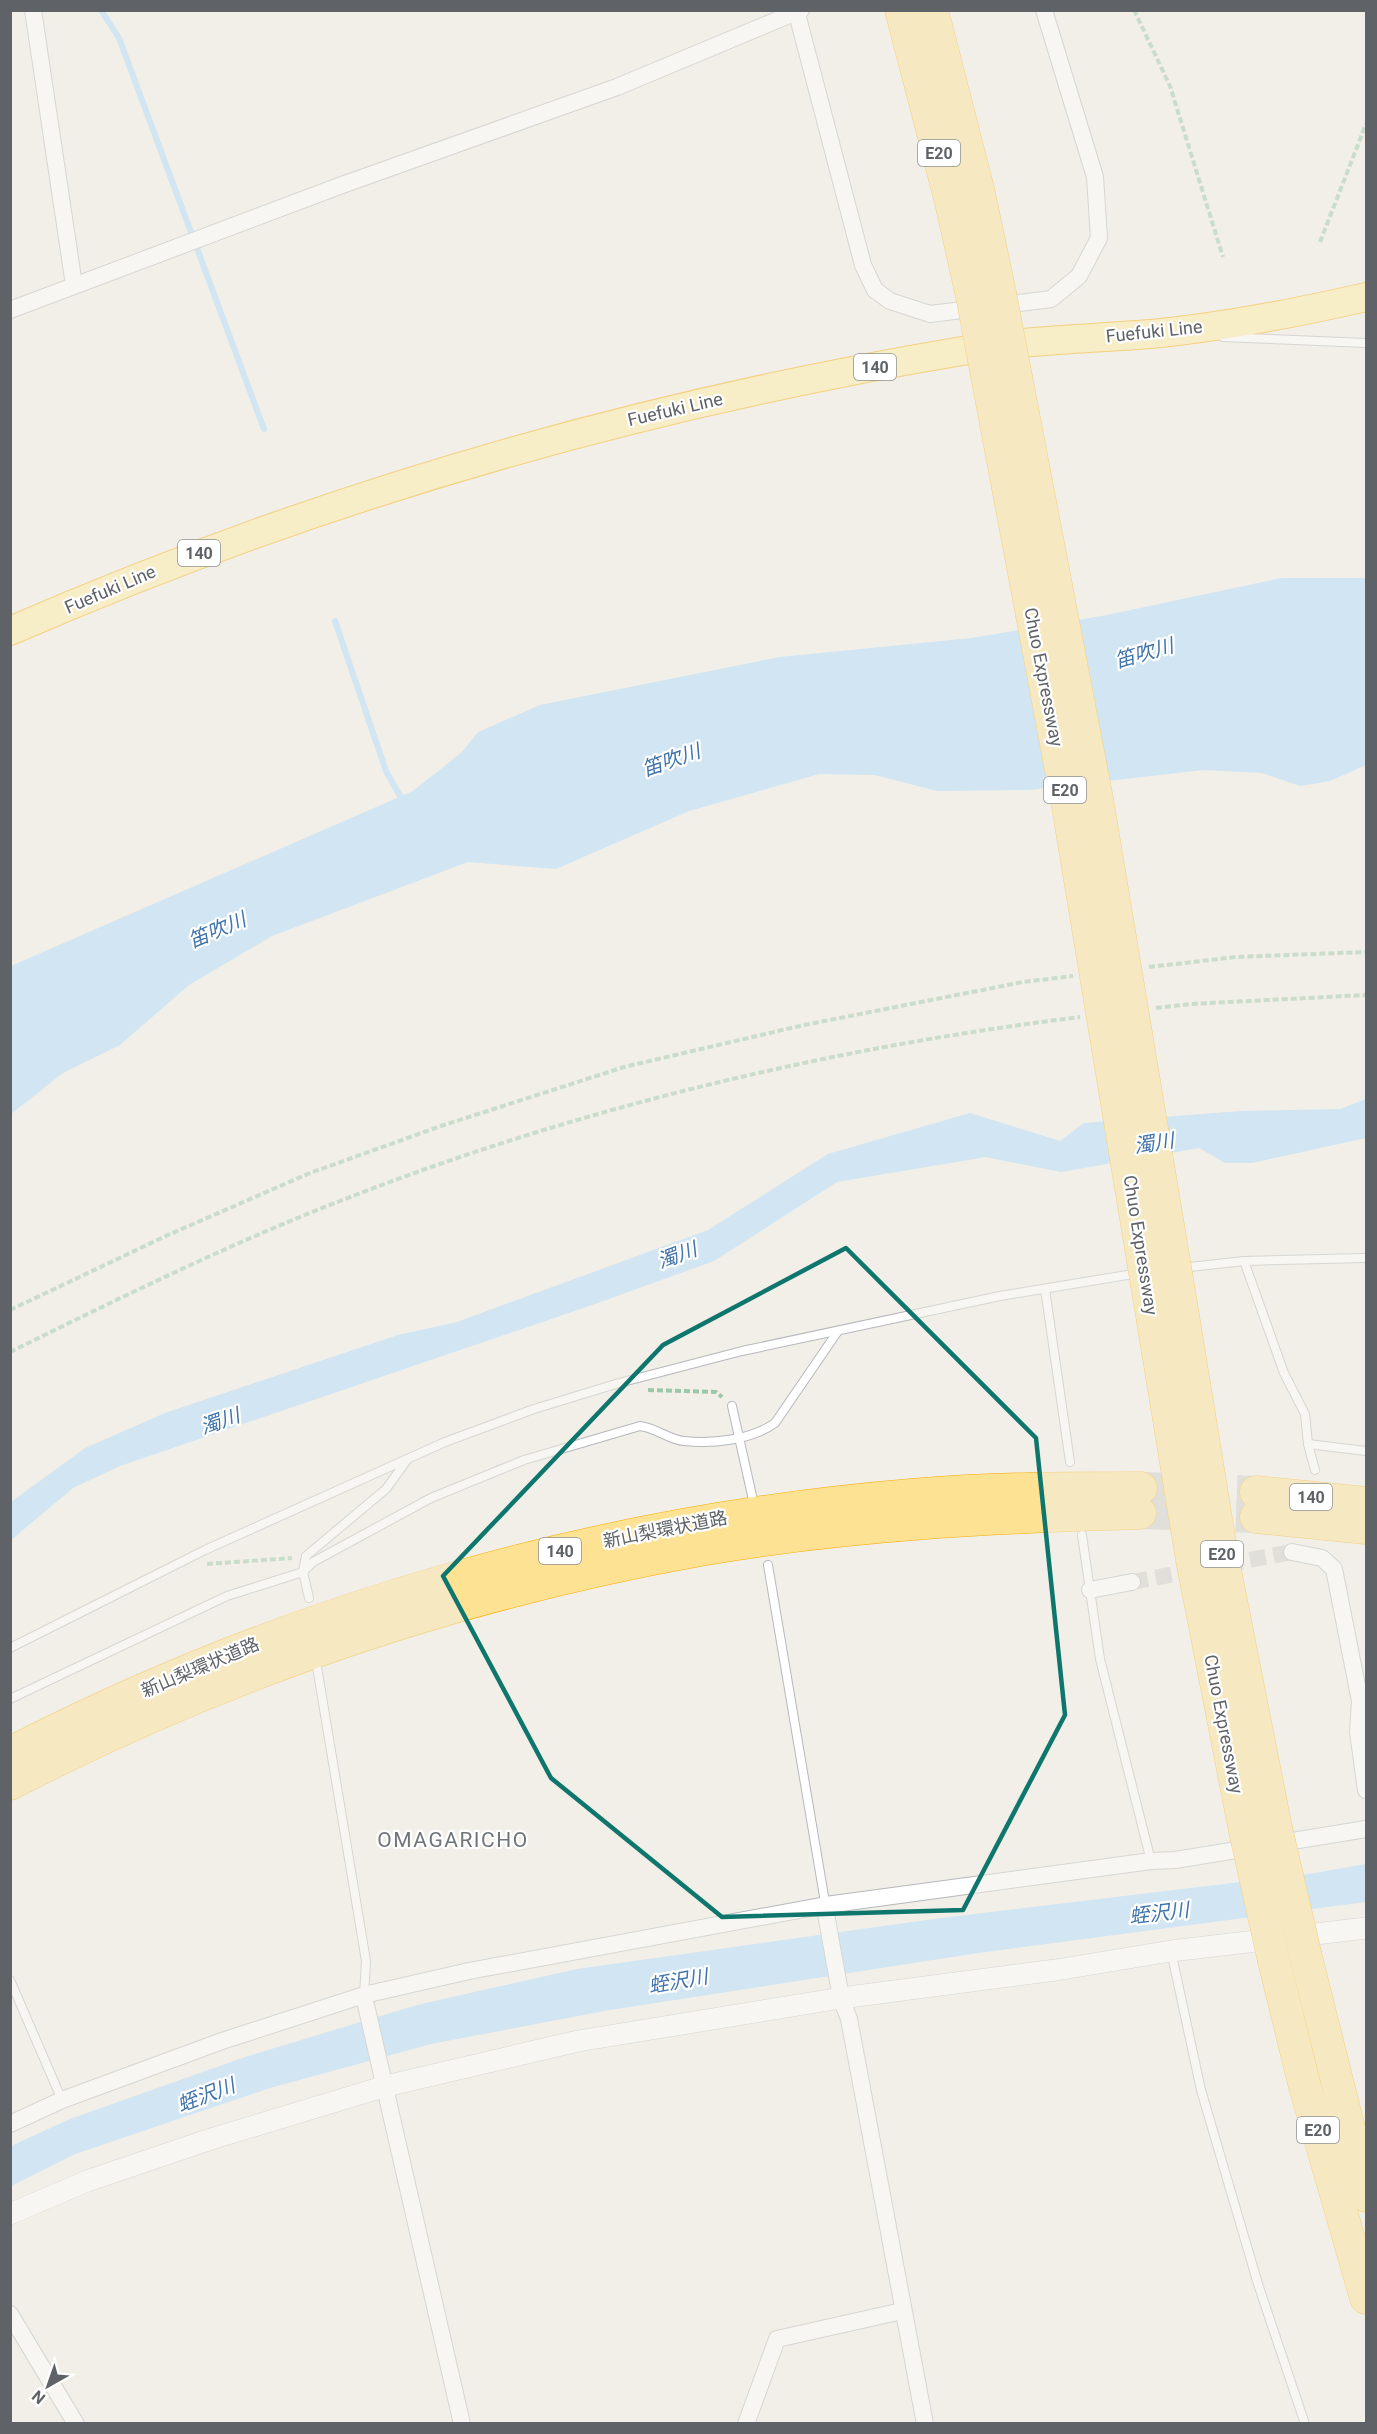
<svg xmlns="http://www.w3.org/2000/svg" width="1377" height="2434" viewBox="0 0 1377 2434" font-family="Roboto,'Noto Sans JP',sans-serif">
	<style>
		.water { fill: #aadaff }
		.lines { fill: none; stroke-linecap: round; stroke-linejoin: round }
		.stream { stroke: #aadaff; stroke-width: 6 }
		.minor-tunnel { stroke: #ccccc8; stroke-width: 16; stroke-dasharray: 16 8; stroke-linecap: butt }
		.motorway-tunnel { stroke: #ccccc8; stroke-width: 32; stroke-dasharray: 32 16; stroke-linecap: butt }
		.service-casing { stroke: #b5b8bc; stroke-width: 10 }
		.minor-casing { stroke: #b5b8bc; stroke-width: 18 }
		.tertiary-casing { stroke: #b5b8bc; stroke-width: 22 }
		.trunk-casing { stroke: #f9ab00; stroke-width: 30 }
		.motorway-casing { stroke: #f9ab00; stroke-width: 33 }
		.path { stroke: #9cc7a9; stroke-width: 4; stroke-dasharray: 6 3; stroke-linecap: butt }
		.service { stroke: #fff; stroke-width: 8 }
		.minor { stroke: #fff; stroke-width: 16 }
		.tertiary { stroke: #fff; stroke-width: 21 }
		.trunk { stroke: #feeaa1; stroke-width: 28 }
		.motorway { stroke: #fde293; stroke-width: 32 }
		.motorway-bridge-casing { stroke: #f9ab00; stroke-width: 33; stroke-linecap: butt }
		.motorway-bridge { stroke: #fde293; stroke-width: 32 }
		.marked { fill: none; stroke: #0f766e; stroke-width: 4.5; stroke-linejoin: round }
		.labels { text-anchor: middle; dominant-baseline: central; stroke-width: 4.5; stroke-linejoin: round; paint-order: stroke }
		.shield { fill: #fff; stroke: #8f9295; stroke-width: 1.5 }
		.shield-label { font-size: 16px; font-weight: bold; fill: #5f6368 }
		.street-label { font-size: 18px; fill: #5f6368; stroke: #fff }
		.water-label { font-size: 20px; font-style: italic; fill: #4174aa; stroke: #fff }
		.quarter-label { font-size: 21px; letter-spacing: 1.5px; fill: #70757a; stroke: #fff }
	</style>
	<rect width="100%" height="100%" fill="#f1efe8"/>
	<g class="water">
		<path d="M 1282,578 L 1366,578 L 1366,765 L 1330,781 L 1300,786 L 1262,773 L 1203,770 L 1029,790 L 937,791 L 875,775 L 819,774 L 689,811 L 556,869 L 468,862 L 272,936 L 189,985 L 120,1045 L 63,1073 L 11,1114 L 11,966 L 413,791 L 462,752 L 478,732 L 540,705 L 780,657 L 972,638 L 1107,615 Z"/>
		<path d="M 1366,1099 L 1366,1138 L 1252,1163 L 1225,1163 L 1199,1148 L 1061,1172 L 986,1157 L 837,1182 L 714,1261 L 595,1304 L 120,1466 L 73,1488 L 11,1540 L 11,1502 L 85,1448 L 165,1413 L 398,1335 L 457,1322 L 708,1230 L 828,1154 L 970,1113 L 1060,1141 L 1084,1123 L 1241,1111 L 1340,1109 Z"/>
		<path d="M 1366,1864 L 1366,1902 L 978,1953 L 610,2010 L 431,2044 L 270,2088 L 75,2154 L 11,2186 L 11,2146 L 70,2119 L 245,2057 L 417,2005 L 577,1969 L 941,1918 L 1315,1873 Z"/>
	</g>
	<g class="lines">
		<g class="stream">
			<path d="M 101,10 L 119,38 L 264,429"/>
			<path d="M 335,621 L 386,771 L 404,803"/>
		</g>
		<path class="minor-tunnel" d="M 1132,1582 L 1292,1552"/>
		<g class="motorway-tunnel">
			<path d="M 1141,1488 L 1256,1492"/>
			<path d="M 1140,1513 L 1256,1517"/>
		</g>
		<defs>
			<g id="service">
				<path d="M 1223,337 L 1366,343"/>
				<path d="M 1244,1261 L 1284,1373 L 1305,1414 L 1308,1444 L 1315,1470"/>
				<path d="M 1181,1268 L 1244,1261 L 1366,1258"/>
				<path d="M 1045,1289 L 1070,1462"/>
				<path d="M 732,1406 L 753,1500"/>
				<path d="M 1308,1444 L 1366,1451"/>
				<path d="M 1082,1535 L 1100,1659 L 1151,1861"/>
				<path d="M 768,1565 L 826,1908"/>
				<path d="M 309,1598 L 303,1572 L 306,1556 L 386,1489 L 407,1460"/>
				<path d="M 10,1648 L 205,1550 L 445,1442 L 534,1409 L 619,1383 L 742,1351 L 1000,1296 L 1139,1273"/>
				<path d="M 317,1667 L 366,1961 L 364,1996"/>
				<path d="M 10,1699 L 227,1596 L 303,1572 L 313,1562 L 431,1498 L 524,1460 L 640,1426 C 656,1428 670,1440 684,1441 C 713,1444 751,1440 775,1423 L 838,1331"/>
				<path d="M 1171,1951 L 1201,2090 L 1258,2284 L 1305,2424"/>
				<path d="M 10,1980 L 62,2100"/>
			</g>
			<g id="minor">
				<path d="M 33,10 L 74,285"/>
				<path d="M 796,10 L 863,265 L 875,290 L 890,301 L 930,314 L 1051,299 L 1079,276 L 1099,238 L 1095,177 L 1044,10"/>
				<path d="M 10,310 L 342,185 L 617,87 L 801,10"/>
				<path d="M 1292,1552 L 1322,1558 L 1334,1569 L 1360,1701 L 1358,1732 L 1366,1790"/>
				<path d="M 1090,1590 L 1132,1582"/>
				<path d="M 826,1914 L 841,1998 L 849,2019 L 925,2424"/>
				<path d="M 366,2005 L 462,2424"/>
				<path d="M 10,2124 L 62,2100 L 222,2041 L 364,1995 L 469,1971 L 826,1905 L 1151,1861 L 1175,1860 L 1366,1829"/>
				<path d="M 10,2314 L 76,2424"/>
				<path d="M 746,2424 L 777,2339 L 902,2311"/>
			</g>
			<path id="tertiary" d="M 10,2214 L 87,2181 L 211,2139 L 386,2086 L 578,2041 L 841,1998 L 1056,1970 L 1171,1951 L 1366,1928"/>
			<path id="trunk" d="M 10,631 C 315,498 634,406 962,351 C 1024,340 1088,339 1151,334 C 1223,327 1296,313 1366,297"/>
			<g id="motorway">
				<path d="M 901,10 L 950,198 L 972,296"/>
				<path d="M 932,10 L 978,189 L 1000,293"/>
				<path d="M 1177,1279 L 1222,1555 L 1276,1828"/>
				<path d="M 1147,1285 L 1192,1560 L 1245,1831"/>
				<path d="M 1256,1492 L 1366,1503"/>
				<path d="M 1256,1517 L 1366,1528"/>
				<path d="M 10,1753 C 290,1609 598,1521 911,1495 C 988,1488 1065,1488 1141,1488"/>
				<path d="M 10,1784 C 227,1672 460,1593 700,1550 C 845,1525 993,1517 1140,1513"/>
				<path d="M 1306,1957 L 1366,2196"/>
				<path d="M 1274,1961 L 1304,2083 L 1366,2298"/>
			</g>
		</defs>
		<use href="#service" class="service-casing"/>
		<use href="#minor" class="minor-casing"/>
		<use href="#tertiary" class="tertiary-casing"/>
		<use href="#trunk" class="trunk-casing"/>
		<use href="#motorway" class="motorway-casing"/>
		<g class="path">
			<path d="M 1134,10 L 1170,86 L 1223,257"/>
			<path d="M 1320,242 L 1366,124"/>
			<path d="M 1149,967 L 1236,957 L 1366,952"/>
			<path d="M 1156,1008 L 1191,1004 L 1366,995"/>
			<path d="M 10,1310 L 168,1235 L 310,1173 L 441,1126 L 624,1067 L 804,1025 L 1023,982 L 1073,976"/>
			<path d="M 10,1352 C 120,1298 231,1243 345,1199 C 581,1107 829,1048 1080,1017"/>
			<path d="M 648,1390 L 716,1392 L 722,1397"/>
			<path d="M 207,1564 L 292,1558"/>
		</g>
		<use href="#service" class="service"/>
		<use href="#minor" class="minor"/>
		<use href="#tertiary" class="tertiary"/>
		<use href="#trunk" class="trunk"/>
		<use href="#motorway" class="motorway"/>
		<defs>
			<g id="motorway-bridge">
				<path d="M 1000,293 L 1097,799 L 1177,1279"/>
				<path d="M 972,296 L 1068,807 L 1147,1285"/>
				<path d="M 1276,1828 L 1306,1957"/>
				<path d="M 1245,1831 L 1274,1961"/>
			</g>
		</defs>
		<use href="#motorway-bridge" class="motorway-bridge-casing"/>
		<use href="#motorway-bridge" class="motorway-bridge"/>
	</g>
	<path d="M0 0H1377V2434H0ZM 846,1248 L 1036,1438 L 1065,1715 L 963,1910 L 722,1917 L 551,1778 L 443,1576 L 663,1345 Z" fill="#f1efe8" fill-opacity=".55" fill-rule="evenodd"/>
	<path class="marked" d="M 846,1248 L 1036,1438 L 1065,1715 L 963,1910 L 722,1917 L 551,1778 L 443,1576 L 663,1345 Z"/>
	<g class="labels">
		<g class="shield">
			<rect x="918" y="140" width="42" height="26" rx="4.5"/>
			<rect x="854" y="354" width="42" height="26" rx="4.5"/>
			<rect x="178" y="540" width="42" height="26" rx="4.5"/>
			<rect x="1044" y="777" width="42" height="26" rx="4.5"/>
			<rect x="1290" y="1484" width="42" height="26" rx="4.5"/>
			<rect x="539" y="1538" width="42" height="26" rx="4.5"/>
			<rect x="1201" y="1541" width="42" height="26" rx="4.5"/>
			<rect x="1297" y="2117" width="42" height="26" rx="4.5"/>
		</g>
		<g class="shield-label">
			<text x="939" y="153">E20</text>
			<text x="875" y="367">140</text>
			<text x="199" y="553">140</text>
			<text x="1065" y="790">E20</text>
			<text x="1311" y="1497">140</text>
			<text x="560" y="1551">140</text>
			<text x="1222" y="1554">E20</text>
			<text x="1318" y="2130">E20</text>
		</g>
		<g class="street-label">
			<text transform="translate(1154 331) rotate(-6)">Fuefuki Line</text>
			<text transform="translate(675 409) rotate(-13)">Fuefuki Line</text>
			<text transform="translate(110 589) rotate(-23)">Fuefuki Line</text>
			<text transform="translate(1044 677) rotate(79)">Chuo Expressway</text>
			<text transform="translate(1141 1245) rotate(81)">Chuo Expressway</text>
			<text transform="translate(665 1529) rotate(-11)">新山梨環状道路</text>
			<text transform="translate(200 1667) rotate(-23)">新山梨環状道路</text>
			<text transform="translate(1224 1724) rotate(79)">Chuo Expressway</text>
		</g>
		<g class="water-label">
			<text transform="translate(1144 653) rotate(-16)">笛吹川</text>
			<text transform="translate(671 760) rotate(-19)">笛吹川</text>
			<text transform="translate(217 930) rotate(-23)">笛吹川</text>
			<text transform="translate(1154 1143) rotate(-9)">濁川</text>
			<text transform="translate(677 1255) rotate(-20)">濁川</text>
			<text transform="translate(220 1421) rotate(-19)">濁川</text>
			<text transform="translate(1159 1913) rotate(-7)">蛭沢川</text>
			<text transform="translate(678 1981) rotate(-10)">蛭沢川</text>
			<text transform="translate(206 2095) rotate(-21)">蛭沢川</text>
		</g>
		<g class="quarter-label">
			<text x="453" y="1840">OMAGARICHO</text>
		</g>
	</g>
	<rect width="1377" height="2434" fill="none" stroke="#5f6368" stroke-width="24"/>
	<g transform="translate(48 2386) rotate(220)" stroke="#ffffff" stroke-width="4.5" paint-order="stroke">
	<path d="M0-4.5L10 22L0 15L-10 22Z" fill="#5f6368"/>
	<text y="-9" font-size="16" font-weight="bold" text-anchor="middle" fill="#5f6368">N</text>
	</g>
</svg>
